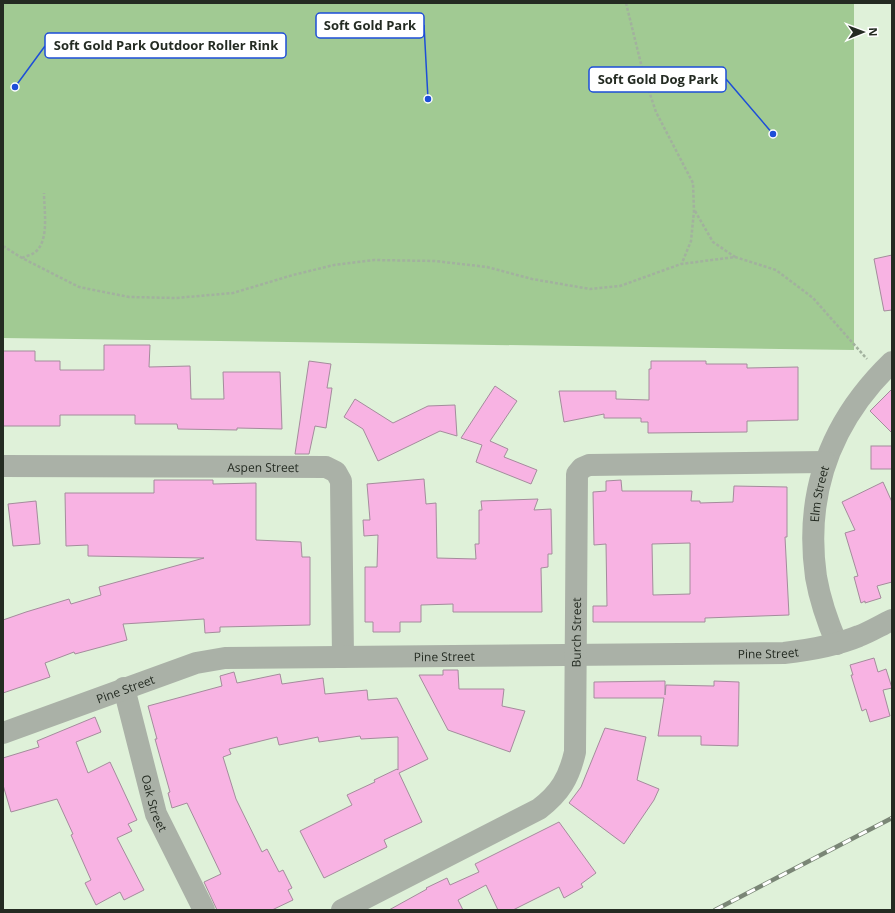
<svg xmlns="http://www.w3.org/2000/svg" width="895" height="913" viewBox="0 0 895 913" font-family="'Open Sans',sans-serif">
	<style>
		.green { fill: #a1ca93 }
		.building { fill: #f8b3e3; stroke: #a48c9c; fill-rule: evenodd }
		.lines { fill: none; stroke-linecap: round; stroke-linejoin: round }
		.path { stroke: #a2b19e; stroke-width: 2.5; stroke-dasharray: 3 2; stroke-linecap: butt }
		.minor { stroke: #aab1a7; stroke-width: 22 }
		.rail-casing { stroke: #7a8676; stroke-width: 4.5 }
		.rail { stroke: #fff; stroke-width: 3; stroke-dasharray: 9; stroke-linecap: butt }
		.labels { text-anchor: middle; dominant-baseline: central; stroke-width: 3; stroke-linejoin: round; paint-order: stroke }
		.street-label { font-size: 12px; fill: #242b22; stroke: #fff }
		.leader { fill: none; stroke: #1d4ed8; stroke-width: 1.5 }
		.callout-dot { fill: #1d4ed8; stroke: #fff; stroke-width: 1.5 }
		.callout { fill: #fff; stroke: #1d4ed8; stroke-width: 1.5 }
		.callout-label { font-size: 13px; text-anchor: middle; font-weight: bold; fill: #242b22 }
	</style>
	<rect width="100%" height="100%" fill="#dff1d9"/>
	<path class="green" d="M 3,3 L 854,3 L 854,350 L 3,338 Z"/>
	<g class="building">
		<path d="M 892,255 L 892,310 L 884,311 L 874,259 Z"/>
		<path d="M 104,345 L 150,345 L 149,367 L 190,366 L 191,399 L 224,399 L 223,372 L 280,372 L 282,429 L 237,428 L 237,430 L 178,429 L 177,424 L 135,424 L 135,415 L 60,415 L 60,426 L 3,426 L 3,351 L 35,351 L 35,361 L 60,361 L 60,370 L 104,370 Z"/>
		<path d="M 309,361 L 331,364 L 327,388 L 332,388 L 326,428 L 315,426 L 309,454 L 295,454 Z"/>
		<path d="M 651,361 L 706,361 L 706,364 L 747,364 L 747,368 L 798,367 L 798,420 L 747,421 L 747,432 L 648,433 L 648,422 L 641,422 L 641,418 L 604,418 L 604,414 L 564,422 L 559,391 L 616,391 L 616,399 L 649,400 L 649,369 L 651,369 Z"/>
		<path d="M 495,386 L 517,401 L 490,441 L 508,449 L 504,457 L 537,470 L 531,484 L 476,462 L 482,445 L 461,438 Z"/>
		<path d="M 892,389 L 892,433 L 870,411 Z"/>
		<path d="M 355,399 L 393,423 L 428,406 L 455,405 L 457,436 L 440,431 L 378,461 L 363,429 L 344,417 Z"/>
		<rect x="871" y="446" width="21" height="23"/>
		<path d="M 424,479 L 426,504 L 436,503 L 437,558 L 476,559 L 475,544 L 479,544 L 479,510 L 482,510 L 481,501 L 538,499 L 534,510 L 551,509 L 552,554 L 548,554 L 548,567 L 541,568 L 542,612 L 453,612 L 453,604 L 421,605 L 421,622 L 400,622 L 400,632 L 373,632 L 373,622 L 365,622 L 365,567 L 377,567 L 378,535 L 364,536 L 363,520 L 370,520 L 367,484 Z"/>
		<path d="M 154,480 L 213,480 L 213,484 L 256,483 L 256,540 L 301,542 L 302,557 L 310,557 L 310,625 L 220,627 L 220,632 L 205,633 L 204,619 L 123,624 L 127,640 L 75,654 L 74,652 L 45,663 L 50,677 L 3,693 L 3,620 L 26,612 L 69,599 L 71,604 L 101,595 L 99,587 L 204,558 L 88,556 L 88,545 L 66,546 L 65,493 L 154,493 Z"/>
		<path d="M 621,480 L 622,491 L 692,491 L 691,501 L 700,501 L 700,503 L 733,502 L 734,486 L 787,487 L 787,537 L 785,537 L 789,615 L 705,618 L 705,622 L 593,622 L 593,606 L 607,606 L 606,544 L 594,545 L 593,492 L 606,491 L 606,481 ZM 690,543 L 690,594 L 653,595 L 652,544 Z"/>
		<path d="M 883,482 L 892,502 L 892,582 L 877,586 L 881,598 L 865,603 L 865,601 L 861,603 L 854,577 L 858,576 L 845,533 L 855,530 L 842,502 Z"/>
		<path d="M 36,501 L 40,544 L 13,546 L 8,504 Z"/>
		<path d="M 874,658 L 878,672 L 886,669 L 892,688 L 883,690 L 890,716 L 870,722 L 866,709 L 862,711 L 851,675 L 853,675 L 850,665 Z"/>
		<path d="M 443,670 L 458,670 L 459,689 L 504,689 L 502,706 L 525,711 L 510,752 L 448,730 L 419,675 L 443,675 Z"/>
		<path d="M 234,672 L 237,683 L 280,674 L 282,684 L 323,678 L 325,694 L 367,690 L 368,700 L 397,698 L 428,759 L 399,773 L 422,822 L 384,840 L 387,847 L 324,878 L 300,831 L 352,805 L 347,795 L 375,782 L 374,780 L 397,769 L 398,770 L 398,737 L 361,739 L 360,736 L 319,742 L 318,737 L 279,745 L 277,737 L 229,749 L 231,754 L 223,757 L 236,799 L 262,852 L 267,849 L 279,872 L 283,870 L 292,888 L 288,890 L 293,900 L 272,910 L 217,910 L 204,882 L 221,874 L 187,803 L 172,808 L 168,793 L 170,792 L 155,739 L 157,739 L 148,706 L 222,686 L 220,676 Z"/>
		<path d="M 665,681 L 665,695 L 666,685 L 714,686 L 714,681 L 739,682 L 738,746 L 701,745 L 701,736 L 658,736 L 664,698 L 594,698 L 594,682 Z"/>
		<path d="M 95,717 L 101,732 L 76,742 L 88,773 L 110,762 L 137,820 L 128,824 L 132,831 L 117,838 L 144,890 L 124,900 L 120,892 L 96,905 L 85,883 L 91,880 L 71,835 L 73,834 L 57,799 L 11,812 L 3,785 L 3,758 L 39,747 L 37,741 Z"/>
		<path d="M 605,728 L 646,737 L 637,780 L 659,789 L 654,800 L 624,844 L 569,803 L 581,787 Z"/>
		<path d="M 559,822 L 596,873 L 581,884 L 583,887 L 564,898 L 559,887 L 513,910 L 498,910 L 486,885 L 458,900 L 463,910 L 389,910 L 427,889 L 426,888 L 447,878 L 450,885 L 479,872 L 475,864 Z"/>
	</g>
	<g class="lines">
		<g class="path">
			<path d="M 626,3 L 644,76 L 656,112 L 693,183 L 694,211 L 691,241 L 682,263"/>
			<path d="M 695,211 L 713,242 L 735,257"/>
			<path d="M 3,246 L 22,258 L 79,287 L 129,297 L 176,298 L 233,293 L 293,275 L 334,265 L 374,260 L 435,261 L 487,267 L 532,279 L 590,289 L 620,286 L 681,264 L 735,257 L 776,270 L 813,298 L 867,359"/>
			<path d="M 22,258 C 26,256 31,255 34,253 C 50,242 44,210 44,193"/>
		</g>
		<g class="minor">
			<path id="s1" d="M 3,466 L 326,467 L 336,472 L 341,481 L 343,657"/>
			<path id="s2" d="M 837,644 C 828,623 820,600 816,577 C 804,492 831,421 892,362"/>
			<path id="s3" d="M 124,688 L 156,814 L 204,910"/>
			<path id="s4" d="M 3,733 L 196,663 L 225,658 L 784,653 C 810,650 835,646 859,636 C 870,632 881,625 892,620"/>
			<path id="s5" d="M 342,910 L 539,809 C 560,793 569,778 575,752 L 577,474 L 582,468 L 589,465 L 825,462"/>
		</g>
		<defs>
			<path id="rail" d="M 715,910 L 892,818"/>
		</defs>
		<use href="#rail" class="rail-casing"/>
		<use href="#rail" class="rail"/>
	</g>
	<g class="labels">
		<g class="street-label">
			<text stroke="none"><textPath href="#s1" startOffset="260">Aspen Street</textPath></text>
			<text stroke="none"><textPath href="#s2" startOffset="154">Elm Street</textPath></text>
			<text stroke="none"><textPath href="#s5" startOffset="410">Burch Street</textPath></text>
			<text stroke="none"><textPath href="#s4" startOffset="778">Pine Street</textPath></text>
			<text stroke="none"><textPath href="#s4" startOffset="454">Pine Street</textPath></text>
			<text stroke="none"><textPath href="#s4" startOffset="130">Pine Street</textPath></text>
			<text stroke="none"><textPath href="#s3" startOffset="119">Oak Street</textPath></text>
		</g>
	</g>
	<path class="leader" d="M428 99L424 25M15 87L45 46M773 134L726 79"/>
	<g class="callout-dot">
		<circle cx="428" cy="99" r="4"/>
		<circle cx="15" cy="87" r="4"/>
		<circle cx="773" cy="134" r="4"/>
	</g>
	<g class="callout">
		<rect x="316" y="13" width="108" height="25" rx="4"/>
		<rect x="45" y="33" width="241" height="25" rx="4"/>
		<rect x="589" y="67" width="137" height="25" rx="4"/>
	</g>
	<g class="callout-label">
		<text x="370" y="30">Soft Gold Park</text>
		<text x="166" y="50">Soft Gold Park Outdoor Roller Rink</text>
		<text x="658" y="84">Soft Gold Dog Park</text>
	</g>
	<rect width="895" height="913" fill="none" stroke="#242b22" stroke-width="8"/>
	<g transform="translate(863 32) rotate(89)" stroke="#ffffff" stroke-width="3" paint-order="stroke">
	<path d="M0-3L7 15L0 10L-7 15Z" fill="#242b22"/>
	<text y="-6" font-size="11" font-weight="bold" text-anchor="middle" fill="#242b22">N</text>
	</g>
</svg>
